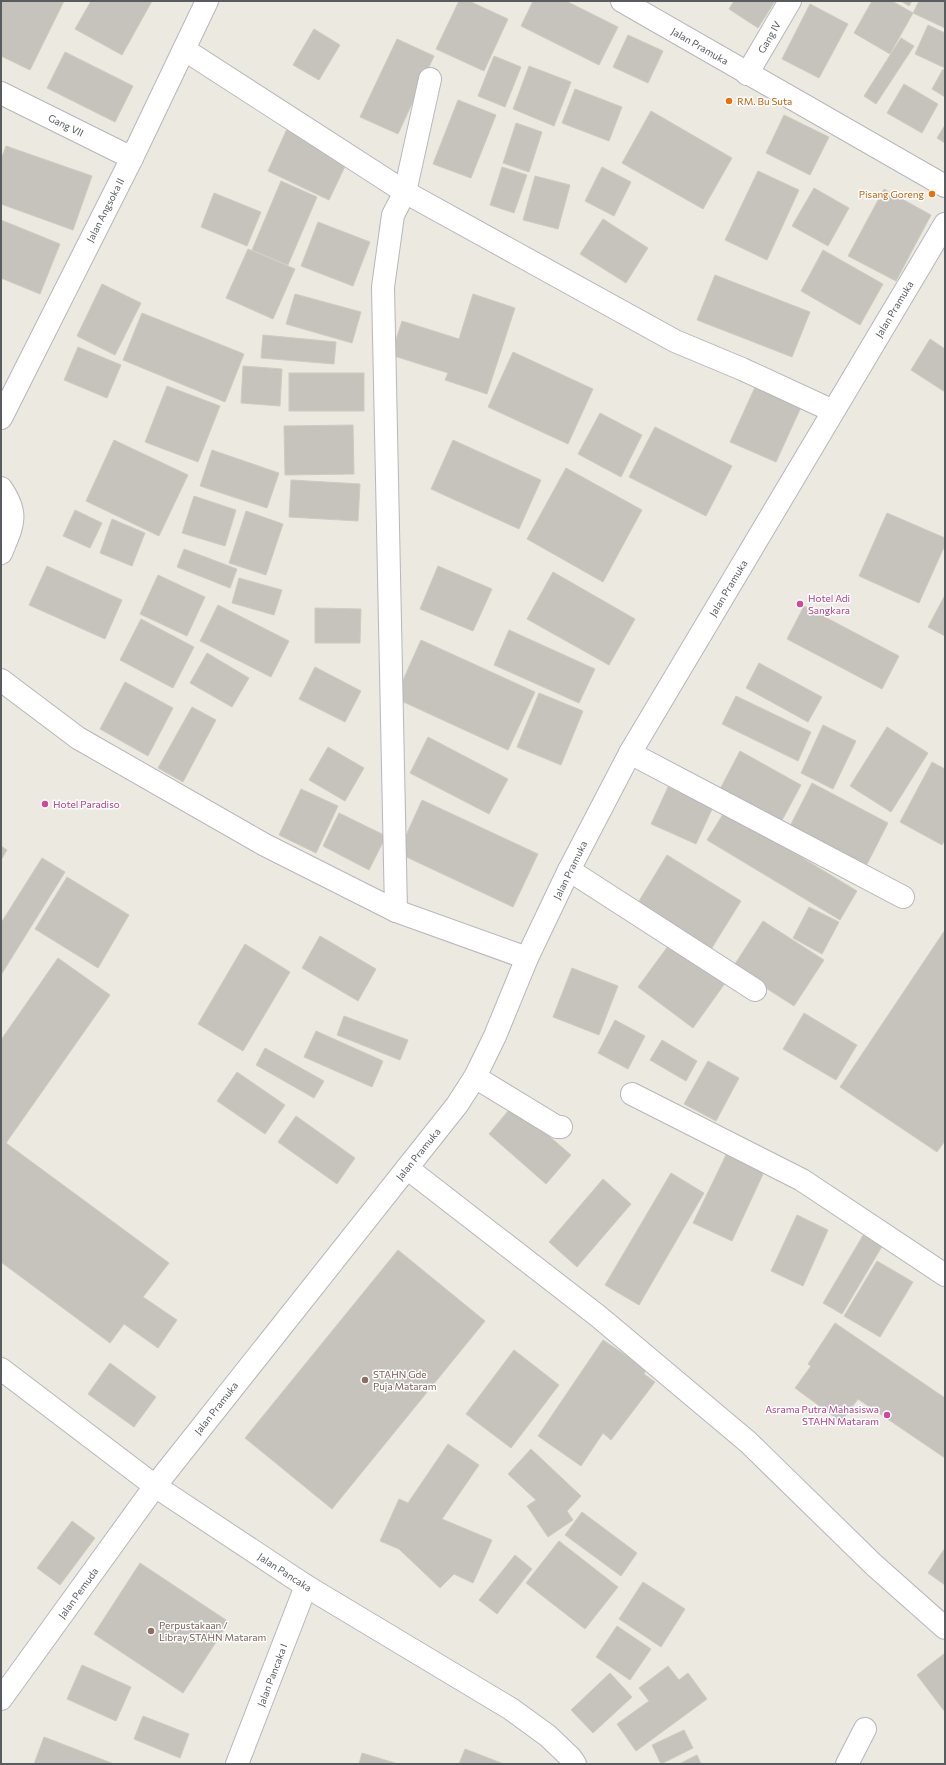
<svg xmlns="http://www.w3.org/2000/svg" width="946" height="1765" viewBox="0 0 946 1765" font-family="Commissioner,sans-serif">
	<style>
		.building { fill: #c6c3bd; stroke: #cfcbbe }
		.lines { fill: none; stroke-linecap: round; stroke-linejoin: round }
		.minor-casing { stroke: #b5b7bc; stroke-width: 24 }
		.tertiary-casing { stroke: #b5b7bc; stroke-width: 24 }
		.minor { stroke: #fff; stroke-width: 22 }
		.tertiary { stroke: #fff; stroke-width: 22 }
		.food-dot { fill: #e8710a; stroke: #fff; stroke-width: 1.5 }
		.hotel-dot { fill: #d1479c; stroke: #fff; stroke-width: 1.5 }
		.education-dot { fill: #8d6e63; stroke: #fff; stroke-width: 1.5 }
		.labels { text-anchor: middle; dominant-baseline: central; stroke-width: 3; stroke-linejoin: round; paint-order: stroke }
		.street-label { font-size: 10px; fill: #585b60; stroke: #fff }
		.food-label { font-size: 10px; fill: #c56008; stroke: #fff; text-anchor: start }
		.hotel-label { font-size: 10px; fill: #b23c85; stroke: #fff; text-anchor: start }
		.education-label { font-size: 10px; fill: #785e54; stroke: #fff; text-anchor: start }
	</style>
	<rect width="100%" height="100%" fill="#ebe9e0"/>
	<g class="building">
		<path d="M 1,1 L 64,1 L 30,70 L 1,56 Z"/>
		<path d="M 91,1 L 152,1 L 122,55 L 75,29 Z"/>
		<path d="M 459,1 L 469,1 L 508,19 L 484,71 L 436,49 Z"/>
		<path d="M 533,1 L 566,1 L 618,27 L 599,65 L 521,26 Z"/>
		<path d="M 734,1 L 775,1 L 758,28 L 729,9 Z"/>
		<path d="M 872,1 L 892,1 L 913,13 L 890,54 L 854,33 Z"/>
		<path d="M 901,1 L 912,1 L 909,6 Z"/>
		<path d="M 919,1 L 945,1 L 945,28 L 913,13 Z"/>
		<path d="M 810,4 L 848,24 L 819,78 L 782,59 Z"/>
		<path d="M 928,25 L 945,33 L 945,68 L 915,54 Z"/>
		<path d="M 314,29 L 340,45 L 319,80 L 293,65 Z"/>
		<path d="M 628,35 L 663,51 L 648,83 L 613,67 Z"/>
		<path d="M 901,38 L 914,46 L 876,104 L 864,96 Z"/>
		<path d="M 397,39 L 434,56 L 398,134 L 360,117 Z"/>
		<path d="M 65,52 L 133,86 L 115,122 L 47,88 Z"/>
		<path d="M 494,56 L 521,67 L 505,107 L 478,96 Z"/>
		<path d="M 529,66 L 571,82 L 554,126 L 513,109 Z"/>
		<path d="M 943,69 L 945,71 L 945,97 L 932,89 Z"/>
		<path d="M 904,84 L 938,104 L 922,133 L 887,113 Z"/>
		<path d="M 575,89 L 622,107 L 609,141 L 562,123 Z"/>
		<path d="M 458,100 L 496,115 L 471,178 L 433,164 Z"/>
		<path d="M 651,111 L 732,158 L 703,209 L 622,163 Z"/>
		<path d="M 784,115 L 829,137 L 810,175 L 766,153 Z"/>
		<path d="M 516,123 L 542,132 L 529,172 L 503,163 Z"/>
		<path d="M 945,125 L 945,143 L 937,138 Z"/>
		<path d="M 287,129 L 349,158 L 329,200 L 268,171 Z"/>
		<path d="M 6,146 L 92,176 L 73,230 L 1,204 L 1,160 Z"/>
		<path d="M 502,167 L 527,175 L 514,213 L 490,205 Z"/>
		<path d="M 602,167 L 631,182 L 614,216 L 585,201 Z"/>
		<path d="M 758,171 L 799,190 L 767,260 L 725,240 Z"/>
		<path d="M 535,176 L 570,185 L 558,229 L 523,220 Z"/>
		<path d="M 281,181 L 317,197 L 288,265 L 252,250 Z"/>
		<path d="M 814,188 L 849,208 L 828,246 L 792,226 Z"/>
		<path d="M 884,189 L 931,215 L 896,281 L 848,256 Z"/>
		<path d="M 214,193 L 261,212 L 247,246 L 201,227 Z"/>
		<path d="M 603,219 L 648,248 L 626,283 L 580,254 Z"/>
		<path d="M 1,220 L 60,244 L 40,294 L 1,278 Z"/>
		<path d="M 318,222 L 370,242 L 353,286 L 301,266 Z"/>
		<path d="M 248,249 L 295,269 L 273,319 L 226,298 Z"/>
		<path d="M 823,250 L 883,284 L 860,325 L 801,291 Z"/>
		<path d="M 715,275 L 810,312 L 792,357 L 697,320 Z"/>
		<path d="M 102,284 L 141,303 L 115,355 L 77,336 Z"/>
		<path d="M 295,294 L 361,312 L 352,343 L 286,324 Z"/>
		<path d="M 473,294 L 515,308 L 487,394 L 445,380 L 448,373 L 391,355 L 402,321 L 459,339 Z"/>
		<path d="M 142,313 L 244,354 L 225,402 L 123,360 Z"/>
		<path d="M 263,335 L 336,342 L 334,364 L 261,358 Z"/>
		<path d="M 930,339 L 945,349 L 945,392 L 911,370 Z"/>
		<path d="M 78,347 L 121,365 L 107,398 L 64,380 Z"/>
		<path d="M 513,352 L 593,389 L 568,444 L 488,407 Z"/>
		<path d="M 243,366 L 282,369 L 280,406 L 241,403 Z"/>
		<rect x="289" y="373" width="75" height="38"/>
		<path d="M 756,385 L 802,405 L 776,462 L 730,442 Z"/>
		<path d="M 167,386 L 220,406 L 198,462 L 145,442 Z"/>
		<path d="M 600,413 L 642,435 L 621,477 L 578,454 Z"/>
		<path d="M 353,425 L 354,474 L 285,475 L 284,426 Z"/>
		<path d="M 655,427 L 732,466 L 706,516 L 629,477 Z"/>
		<path d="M 114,440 L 188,475 L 159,536 L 86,501 Z"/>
		<path d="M 453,440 L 541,480 L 519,529 L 431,489 Z"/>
		<path d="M 212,450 L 279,473 L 267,508 L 200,486 Z"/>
		<path d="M 566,468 L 642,510 L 603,582 L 527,539 Z"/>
		<path d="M 291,480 L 360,484 L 358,521 L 289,517 Z"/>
		<path d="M 194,496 L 236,510 L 225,546 L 182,533 Z"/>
		<path d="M 75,510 L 102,523 L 90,548 L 63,536 Z"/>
		<path d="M 246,511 L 283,524 L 266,575 L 229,563 Z"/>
		<path d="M 887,513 L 945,538 L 945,545 L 919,603 L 859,576 Z"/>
		<path d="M 112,519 L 145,533 L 132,566 L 100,553 Z"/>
		<path d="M 184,549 L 237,569 L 230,588 L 177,567 Z"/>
		<path d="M 47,566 L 122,600 L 105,639 L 29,605 Z"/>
		<path d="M 438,566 L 492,589 L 473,631 L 420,609 Z"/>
		<path d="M 553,572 L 635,619 L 609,665 L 527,619 Z"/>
		<path d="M 158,575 L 205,597 L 187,636 L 140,614 Z"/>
		<path d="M 239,578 L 282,590 L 274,615 L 232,603 Z"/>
		<path d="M 945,595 L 945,636 L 928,627 Z"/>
		<path d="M 218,605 L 289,641 L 271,677 L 200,641 Z"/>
		<path d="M 804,606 L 899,656 L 882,689 L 787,639 Z"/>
		<path d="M 315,608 L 361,609 L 360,643 L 315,643 Z"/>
		<path d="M 141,619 L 194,647 L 173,688 L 120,660 Z"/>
		<path d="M 509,630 L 595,669 L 579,703 L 494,665 Z"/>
		<path d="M 421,640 L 535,692 L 508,750 L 395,698 Z"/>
		<path d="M 207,653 L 249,678 L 232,707 L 190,683 Z"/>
		<path d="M 759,663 L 822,697 L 808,722 L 746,688 Z"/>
		<path d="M 315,667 L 361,691 L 345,722 L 299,699 Z"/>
		<path d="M 125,682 L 173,708 L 148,756 L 100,729 Z"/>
		<path d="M 539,693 L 583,711 L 561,765 L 517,747 Z"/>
		<path d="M 736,696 L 811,732 L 798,761 L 722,724 Z"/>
		<path d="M 192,707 L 216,720 L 183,782 L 158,768 Z"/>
		<path d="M 823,725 L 856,741 L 833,789 L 801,773 Z"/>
		<path d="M 887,727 L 928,753 L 891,812 L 850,786 Z"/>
		<path d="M 428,737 L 508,779 L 489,814 L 410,773 Z"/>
		<path d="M 328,747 L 364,768 L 345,801 L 309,780 Z"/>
		<path d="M 740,751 L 801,785 L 779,826 L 718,793 Z"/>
		<path d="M 932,762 L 945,769 L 945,840 L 942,845 L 900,822 Z"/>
		<path d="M 812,783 L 888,823 L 864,870 L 788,830 Z"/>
		<path d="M 668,787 L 713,807 L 696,844 L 651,824 Z"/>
		<path d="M 301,789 L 338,806 L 316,853 L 279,835 Z"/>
		<path d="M 422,800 L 538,854 L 513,907 L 398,853 Z"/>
		<path d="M 725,811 L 857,891 L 840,920 L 707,840 Z"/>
		<path d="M 339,813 L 386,836 L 369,870 L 323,846 Z"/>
		<path d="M 1,846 L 7,850 L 1,860 Z"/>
		<path d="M 667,855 L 741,901 L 710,951 L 636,906 Z"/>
		<path d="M 42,858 L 65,872 L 1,975 L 1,923 Z"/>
		<path d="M 67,877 L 129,915 L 98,968 L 35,929 Z"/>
		<path d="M 809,907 L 839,922 L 822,954 L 793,938 Z"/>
		<path d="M 763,921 L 824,960 L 794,1006 L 733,967 Z"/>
		<path d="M 945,930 L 945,1141 L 937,1152 L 840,1087 Z"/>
		<path d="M 320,936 L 376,969 L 358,1001 L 302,968 Z"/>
		<path d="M 671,942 L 726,982 L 693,1028 L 638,987 Z"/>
		<path d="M 245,944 L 290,972 L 243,1051 L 198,1024 Z"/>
		<path d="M 58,958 L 110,995 L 6,1143 L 169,1263 L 143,1297 L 177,1320 L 158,1348 L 124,1324 L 110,1343 L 1,1262 L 1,1040 Z"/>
		<path d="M 572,968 L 618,986 L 599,1035 L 553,1017 Z"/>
		<path d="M 804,1013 L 857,1045 L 836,1080 L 783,1049 Z"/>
		<path d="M 344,1016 L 408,1040 L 400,1060 L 337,1035 Z"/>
		<path d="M 615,1020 L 645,1036 L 628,1069 L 598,1053 Z"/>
		<path d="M 316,1031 L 383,1061 L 372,1087 L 304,1057 Z"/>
		<path d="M 662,1040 L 697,1061 L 686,1081 L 650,1060 Z"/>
		<path d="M 265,1048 L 324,1081 L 314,1098 L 256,1065 Z"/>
		<path d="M 708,1061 L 739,1078 L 716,1121 L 684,1104 Z"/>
		<path d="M 237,1072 L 285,1105 L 265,1134 L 217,1101 Z"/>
		<path d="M 513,1105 L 571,1155 L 546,1184 L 489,1134 Z"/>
		<path d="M 296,1116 L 355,1158 L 337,1184 L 278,1142 Z"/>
		<path d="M 726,1155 L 764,1172 L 732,1241 L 693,1223 Z"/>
		<path d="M 671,1173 L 704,1193 L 639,1305 L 605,1285 Z"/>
		<path d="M 603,1179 L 631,1204 L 577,1267 L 549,1242 Z"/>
		<path d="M 797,1215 L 828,1230 L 803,1286 L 771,1271 Z"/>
		<path d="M 868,1227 L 887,1238 L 842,1314 L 823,1303 Z"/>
		<path d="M 398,1250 L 485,1321 L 332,1509 L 245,1438 Z"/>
		<path d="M 877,1261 L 913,1282 L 880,1337 L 844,1316 Z"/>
		<path d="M 835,1323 L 945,1398 L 945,1458 L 858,1399 L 841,1422 L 795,1388 L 811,1366 L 808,1364 Z"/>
		<path d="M 603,1340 L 646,1369 L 644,1374 L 655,1382 L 611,1440 L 603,1433 L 581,1466 L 538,1436 Z"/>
		<path d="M 514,1350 L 559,1385 L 511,1448 L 466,1414 Z"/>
		<path d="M 110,1363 L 156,1397 L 134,1427 L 88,1394 Z"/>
		<path d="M 448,1444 L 479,1465 L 442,1519 L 492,1540 L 473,1583 L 454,1574 L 440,1588 L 399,1549 L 380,1541 L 399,1499 L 408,1503 Z"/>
		<path d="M 531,1449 L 581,1496 L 567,1511 L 573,1520 L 548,1537 L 527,1506 L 536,1500 L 508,1474 Z"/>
		<path d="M 582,1512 L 637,1553 L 621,1576 L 565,1535 Z"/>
		<path d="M 72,1521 L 95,1538 L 60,1585 L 37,1568 Z"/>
		<path d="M 559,1541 L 618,1587 L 585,1629 L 526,1583 Z"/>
		<path d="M 945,1548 L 945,1585 L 928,1573 Z"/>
		<path d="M 515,1555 L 532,1569 L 497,1614 L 479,1600 Z"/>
		<path d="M 140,1563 L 229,1622 L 183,1693 L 94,1634 Z"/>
		<path d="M 643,1582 L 685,1609 L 661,1647 L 619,1619 Z"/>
		<path d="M 617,1626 L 651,1649 L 630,1680 L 596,1657 Z"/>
		<path d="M 945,1653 L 945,1712 L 917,1675 Z"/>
		<path d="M 82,1665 L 131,1687 L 116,1721 L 67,1699 Z"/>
		<path d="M 668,1666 L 679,1680 L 688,1673 L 707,1699 L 636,1751 L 617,1724 L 649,1701 L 639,1688 Z"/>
		<path d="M 610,1673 L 632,1697 L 593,1733 L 571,1710 Z"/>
		<path d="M 143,1716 L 189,1734 L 180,1758 L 134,1739 Z"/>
		<path d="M 684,1730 L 693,1748 L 661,1764 L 652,1745 Z"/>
		<path d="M 44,1737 L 114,1764 L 34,1764 Z"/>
		<path d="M 465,1749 L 504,1764 L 459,1764 Z"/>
		<path d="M 362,1753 L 398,1764 L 359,1764 Z"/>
		<path d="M 697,1755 L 701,1764 L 679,1764 Z"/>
	</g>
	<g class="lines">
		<defs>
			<g id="minor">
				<path d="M 622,1 L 945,186"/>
				<path d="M 185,50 L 405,192 L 675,341 L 742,369 L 833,411"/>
				<path d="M 747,74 L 790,1"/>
				<path d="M 1,93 L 132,158"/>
				<path d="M 1,418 L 132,158 L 207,1"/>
				<path d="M 1,488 C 20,515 12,526 1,553"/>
				<path d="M 1,680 L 78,738 L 265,845 L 396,911 L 527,958"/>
				<path d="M 630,753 L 903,897"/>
				<path d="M 569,870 L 755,990"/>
				<path d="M 396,911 L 383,287 L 393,215 L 405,192 L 430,79"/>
				<path d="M 475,1077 L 557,1127 L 561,1127"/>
				<path d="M 632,1094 L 802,1180 L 945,1275"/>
				<path d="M 407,1168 L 598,1316 L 748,1442 L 874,1565 L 945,1628"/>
				<path d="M 1,1369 L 155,1486 L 306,1586 L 511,1709 L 548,1736 L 571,1758 L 575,1764"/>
				<path d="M 237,1764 L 306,1586"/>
				<path d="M 847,1764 L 865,1729"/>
			</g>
			<path id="tertiary" d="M 1,1699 L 155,1486 L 457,1105 L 475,1077 L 495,1036 L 527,958 L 569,870 L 630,753 L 945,224"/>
		</defs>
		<use href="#minor" class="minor-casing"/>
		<use href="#tertiary" class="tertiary-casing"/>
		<use href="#minor" class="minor"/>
		<use href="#tertiary" class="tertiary"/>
	</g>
	<g class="food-dot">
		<circle cx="729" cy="101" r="4"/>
		<circle cx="932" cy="194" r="4"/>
	</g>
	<g class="hotel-dot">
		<circle cx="800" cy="604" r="4"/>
		<circle cx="45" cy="804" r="4"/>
		<circle cx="887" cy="1415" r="4"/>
	</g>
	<g class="education-dot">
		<circle cx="365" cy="1380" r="4"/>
		<circle cx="151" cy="1631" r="4"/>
	</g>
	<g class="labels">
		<g class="street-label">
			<text transform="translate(769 37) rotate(-60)">Gang IV</text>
			<text transform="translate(700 46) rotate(30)">Jalan Pramuka</text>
			<text transform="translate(66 125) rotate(26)">Gang VII</text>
			<text transform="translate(105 210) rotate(-63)">Jalan Angsoka II</text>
			<text transform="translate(894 309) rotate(-59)">Jalan Pramuka</text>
			<text transform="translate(728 588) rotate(-59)">Jalan Pramuka</text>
			<text transform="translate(570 870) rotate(-64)">Jalan Pramuka</text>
			<text transform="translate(418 1154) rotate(-51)">Jalan Pramuka</text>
			<text transform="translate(216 1408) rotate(-52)">Jalan Pramuka</text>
			<text transform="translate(285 1572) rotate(33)">Jalan Pancaka</text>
			<text transform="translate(78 1593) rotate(-54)">Jalan Pemuda</text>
			<text transform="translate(272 1675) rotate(-69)">Jalan Pancaka I</text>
		</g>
		<g class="food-label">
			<text x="737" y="101">RM. Bu Suta</text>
			<text x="924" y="194" text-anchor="end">Pisang Goreng</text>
		</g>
		<g class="hotel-label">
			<text x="808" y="598">Hotel Adi<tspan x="808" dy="12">Sangkara</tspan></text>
			<text x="53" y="804">Hotel Paradiso</text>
			<text x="879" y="1409" text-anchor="end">Asrama Putra Mahasiswa<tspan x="879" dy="12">STAHN Mataram</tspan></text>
		</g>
		<g class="education-label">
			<text x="373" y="1374">STAHN Gde<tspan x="373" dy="12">Puja Mataram</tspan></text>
			<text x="159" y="1625">Perpustakaan /<tspan x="159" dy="12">Libray STAHN Mataram</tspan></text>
		</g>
	</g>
	<rect width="946" height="1765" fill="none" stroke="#585b60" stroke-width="4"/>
</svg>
